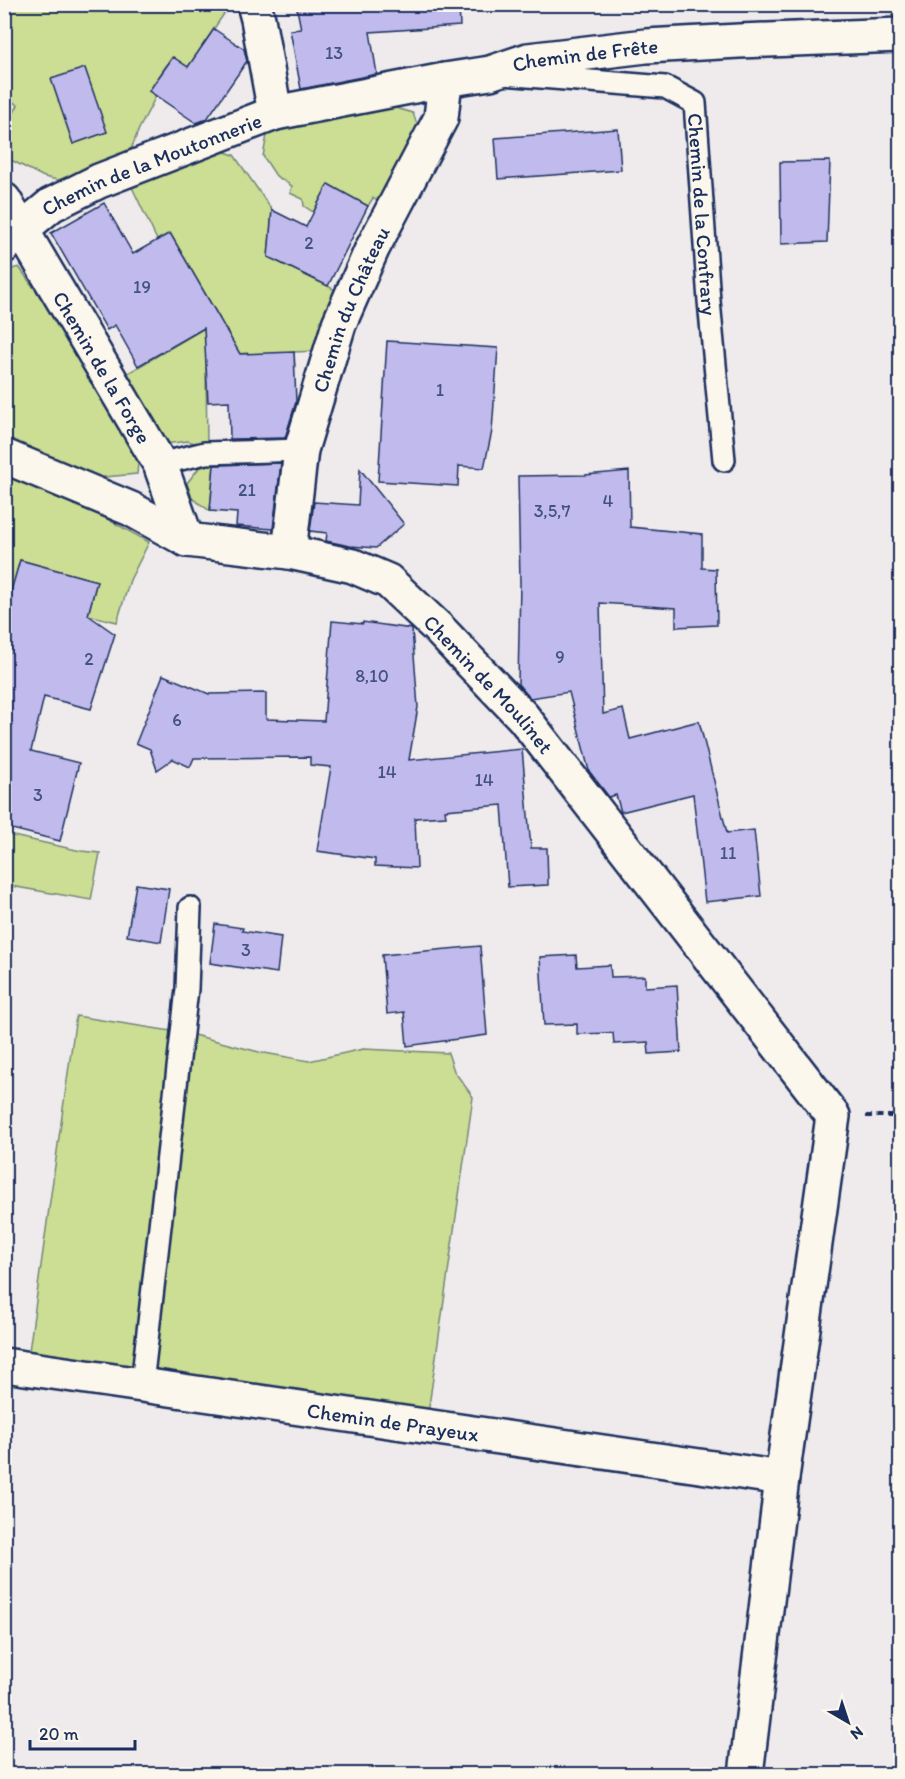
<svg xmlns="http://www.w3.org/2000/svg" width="905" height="1779" viewBox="0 0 905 1779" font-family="Itim,sans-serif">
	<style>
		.green { fill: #cbde93; stroke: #738678; stroke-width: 1.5 }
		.building { fill: #c1bbed; stroke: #1b2f5e; stroke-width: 1.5 }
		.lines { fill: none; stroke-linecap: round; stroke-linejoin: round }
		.lane-casing { stroke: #1b2f5e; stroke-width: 26 }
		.street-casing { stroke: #1b2f5e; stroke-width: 38 }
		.path { stroke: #1b2f5e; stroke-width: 4; stroke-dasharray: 6 4.5; stroke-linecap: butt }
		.lane { stroke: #fbf7ec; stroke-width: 21 }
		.street { stroke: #fbf7ec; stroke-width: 33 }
		.labels { text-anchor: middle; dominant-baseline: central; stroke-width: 4.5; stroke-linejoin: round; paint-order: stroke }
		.number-label { font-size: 18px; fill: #445282 }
		.street-label { font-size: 21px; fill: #1b2f5e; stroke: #fbf7ec }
	</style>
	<rect width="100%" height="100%" fill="#efebec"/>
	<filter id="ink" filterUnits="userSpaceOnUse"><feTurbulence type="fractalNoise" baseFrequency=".0167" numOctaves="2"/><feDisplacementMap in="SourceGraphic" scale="12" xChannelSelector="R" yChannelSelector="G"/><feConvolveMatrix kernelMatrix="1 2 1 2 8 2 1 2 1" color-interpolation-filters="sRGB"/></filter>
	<g filter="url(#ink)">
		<g class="green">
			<path d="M 4,5 L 230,5 L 188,67 L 172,57 L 149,91 L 156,96 L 139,129 L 132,147 L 126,154 L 94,168 L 58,180 L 44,177 L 5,157 L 5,130 L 18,105 L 5,97 Z"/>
			<path d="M 392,107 L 413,113 L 419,130 L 383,205 L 373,198 L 368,206 L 328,185 L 313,212 L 304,206 L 303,199 L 290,193 L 292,186 L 276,176 L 263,156 L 267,135 L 295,126 Z"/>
			<path d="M 222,151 L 234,155 L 272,210 L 268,257 L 328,286 L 340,293 L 318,351 L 294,352 L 295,367 L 248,368 L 248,353 L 222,355 L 206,367 L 207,447 L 188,441 L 165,444 L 128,373 L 220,319 L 170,233 L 157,240 L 130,183 Z"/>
			<path d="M 19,267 L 51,312 L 138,463 L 137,474 L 93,478 L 5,443 L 4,271 Z"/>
			<path d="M 214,463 L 210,511 L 192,498 L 187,483 L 199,468 Z"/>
			<path d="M 5,474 L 67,497 L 149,542 L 130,580 L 117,622 L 88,615 L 97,581 L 20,560 L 5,615 Z"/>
			<path d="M 4,834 L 81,851 L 100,853 L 91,900 L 5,885 Z"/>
			<path d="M 76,1016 L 190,1034 L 259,1052 L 309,1061 L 363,1049 L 448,1053 L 454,1071 L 473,1097 L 428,1413 L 617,1439 L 616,1472 L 5,1379 L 28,1358 Z"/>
		</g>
		<g class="building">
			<path d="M 296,4 L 459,4 L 460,26 L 370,32 L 377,74 L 301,89 L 290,30 L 301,29 Z"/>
			<path d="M 214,29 L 244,49 L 247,61 L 207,119 L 196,123 L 149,91 L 173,57 L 188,67 Z"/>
			<path d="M 85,68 L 107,132 L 73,144 L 51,79 Z"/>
			<path d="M 618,129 L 621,170 L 498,179 L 495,138 Z"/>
			<path d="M 830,161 L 827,242 L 781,244 L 780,162 Z"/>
			<path d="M 328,184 L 368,206 L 328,286 L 268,257 L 272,210 L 306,227 Z"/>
			<path d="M 104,203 L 133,254 L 170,233 L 240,354 L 294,352 L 296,402 L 285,438 L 230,439 L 229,401 L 208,402 L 204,328 L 138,366 L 115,325 L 107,330 L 51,233 Z"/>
			<path d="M 387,341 L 498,348 L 492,431 L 484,468 L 459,466 L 458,486 L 378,481 Z"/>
			<path d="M 281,463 L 273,529 L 236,526 L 237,513 L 210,511 L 214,465 Z"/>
			<path d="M 360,469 L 404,524 L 376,548 L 350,546 L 326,541 L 327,533 L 310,531 L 314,502 L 358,505 Z"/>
			<path d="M 629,471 L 630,527 L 702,534 L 702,568 L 716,569 L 717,625 L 676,627 L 676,608 L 600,603 L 603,714 L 623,709 L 630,739 L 699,721 L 727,833 L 754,830 L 761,896 L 705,902 L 693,794 L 621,812 L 616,795 L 609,797 L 589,771 L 569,692 L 530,698 L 518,684 L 520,583 L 518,476 L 585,475 Z"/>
			<path d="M 20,560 L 97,581 L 88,615 L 115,634 L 91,709 L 44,697 L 31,751 L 79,763 L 60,841 L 4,827 L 4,615 Z"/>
			<path d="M 332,621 L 363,624 L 363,622 L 412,629 L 418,707 L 409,760 L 522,749 L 531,848 L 547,848 L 548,885 L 508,887 L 502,805 L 445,810 L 446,816 L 415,818 L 417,868 L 375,866 L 375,859 L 317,851 L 331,767 L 310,765 L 310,757 L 194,758 L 190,767 L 173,759 L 157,770 L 150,749 L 136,743 L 163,675 L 209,694 L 266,693 L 266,719 L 324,721 Z"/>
			<path d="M 136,884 L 169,889 L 161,942 L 127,936 Z"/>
			<path d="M 215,924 L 243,928 L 242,931 L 281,937 L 277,973 L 210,963 Z"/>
			<path d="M 480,946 L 487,1035 L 407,1046 L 404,1012 L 387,1014 L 382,955 Z"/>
			<path d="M 576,955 L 577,967 L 610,965 L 611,977 L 645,976 L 645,987 L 677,985 L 681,1052 L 649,1054 L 648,1042 L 614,1044 L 613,1033 L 577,1034 L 577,1024 L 544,1025 L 540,957 Z"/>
		</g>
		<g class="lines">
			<defs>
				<g id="lane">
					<path id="s1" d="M 503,74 L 665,87 L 695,103 L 709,301 L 724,460"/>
					<path d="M 160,464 L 205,453 L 301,450"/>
					<path d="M 142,1384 L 187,989 L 190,908"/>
				</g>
				<g id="street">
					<path d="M 254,4 L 258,19 L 275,113"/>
					<path id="s2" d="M 4,200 L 160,464 L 187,540"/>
					<path id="s3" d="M 4,246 L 22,229 L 51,205 L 99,181 L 275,113 L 445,80 L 490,73 L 528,60 L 646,46 L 739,41 L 900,35"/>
					<path id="s4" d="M 4,456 L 131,509 L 187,540 L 289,552 L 353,566 L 388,581 L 437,627 L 523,717 L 833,1116 L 782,1478 L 746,1774"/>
					<path id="s5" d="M 289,552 L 301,450 L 339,324 L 372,249 L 441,118 L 445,80"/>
					<path id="s6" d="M 4,1365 L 782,1478"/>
				</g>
			</defs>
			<use href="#lane" class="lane-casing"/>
			<use href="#street" class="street-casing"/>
			<path class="path" d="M 866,1116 L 900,1116"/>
			<use href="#lane" class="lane"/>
			<use href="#street" class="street"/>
		</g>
	</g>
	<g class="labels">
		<g class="number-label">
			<text x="334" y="53">13</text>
			<text x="309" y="243">2</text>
			<text x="142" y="287">19</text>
			<text x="440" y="390">1</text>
			<text x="247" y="490">21</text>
			<text x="608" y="501">4</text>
			<text x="552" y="511">3,5,7</text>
			<text x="560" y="657">9</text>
			<text x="89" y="659">2</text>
			<text x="372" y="676">8,10</text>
			<text x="177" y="720">6</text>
			<text x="387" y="772">14</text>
			<text x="484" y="780">14</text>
			<text x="38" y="795">3</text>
			<text x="728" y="853">11</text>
			<text x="246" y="950">3</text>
		</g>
		<g class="street-label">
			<text stroke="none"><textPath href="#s3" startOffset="621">Chemin de Frête</textPath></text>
			<text stroke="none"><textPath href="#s3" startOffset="171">Chemin de la Moutonnerie</textPath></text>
			<text stroke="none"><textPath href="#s1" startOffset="308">Chemin de la Confrary</textPath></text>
			<text stroke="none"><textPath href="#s5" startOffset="252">Chemin du Château</textPath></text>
			<text stroke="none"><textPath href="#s2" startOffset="194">Chemin de la Forge</textPath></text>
			<text stroke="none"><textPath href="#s4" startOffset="552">Chemin de Moulinet</textPath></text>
			<text stroke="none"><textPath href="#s6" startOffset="393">Chemin de Prayeux</textPath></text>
		</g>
	</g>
	<rect width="905" height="1779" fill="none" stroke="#fbf7ec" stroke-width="24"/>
	<rect x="12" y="12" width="881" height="1755" fill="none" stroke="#1b2f5e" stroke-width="2" filter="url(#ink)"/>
	<g transform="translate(848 1722) rotate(141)" stroke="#fbf7ec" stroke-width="4.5" paint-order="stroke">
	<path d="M0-4.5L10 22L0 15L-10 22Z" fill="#1b2f5e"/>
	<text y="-9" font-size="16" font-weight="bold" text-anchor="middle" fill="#1b2f5e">N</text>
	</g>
	<path d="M30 1740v9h105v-9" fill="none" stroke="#1b2f5e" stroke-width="3"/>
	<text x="39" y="1740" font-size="18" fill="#1b2f5e" stroke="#fbf7ec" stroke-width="4.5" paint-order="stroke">20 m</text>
</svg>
